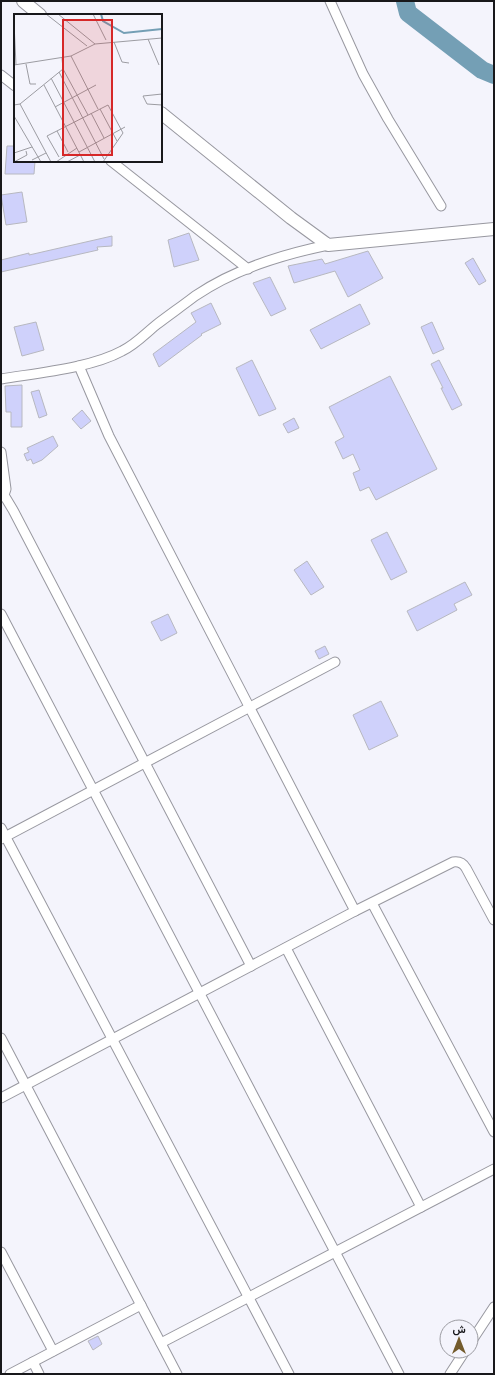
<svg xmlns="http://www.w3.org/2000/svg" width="495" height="1375" viewBox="0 0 495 1375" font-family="'PT Sans Narrow',Vazirmatn,sans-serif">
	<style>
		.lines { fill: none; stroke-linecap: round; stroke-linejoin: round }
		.river { stroke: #749fb5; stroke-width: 18 }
		.building { fill: #cfd1fb; stroke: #b7b8c0 }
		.street-casing { stroke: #9898a0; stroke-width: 11 }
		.secondary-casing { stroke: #9898a0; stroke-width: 14 }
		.street { stroke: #fff; stroke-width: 9 }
		.secondary { stroke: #fff; stroke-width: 12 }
		.inset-river { fill: none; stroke: #749fb5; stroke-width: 2 }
		.inset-road { fill: none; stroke: #9c9ca2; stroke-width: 1 }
		.view { fill: #d62828; fill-opacity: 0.15; stroke: #d62828; stroke-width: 2 }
		.inset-edge { fill: none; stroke: #18181b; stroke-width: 2 }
	</style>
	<rect width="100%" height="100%" fill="#f4f4fc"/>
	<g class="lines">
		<path class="river" d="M 405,1 L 408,13 L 482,70 L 494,75"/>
	</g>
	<g class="building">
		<path d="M 7,146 L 15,146 L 15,161 L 35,161 L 34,174 L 5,174 Z"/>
		<path d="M 22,192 L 27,222 L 6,225 L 1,195 Z"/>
		<path d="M 189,233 L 199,260 L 174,267 L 168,240 Z"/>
		<path d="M 112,236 L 112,246 L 97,247 L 98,250 L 1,272 L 1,260 L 29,253 L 29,255 Z"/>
		<path d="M 368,251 L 383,278 L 348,297 L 335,271 L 294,283 L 288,266 L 322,259 L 325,264 Z"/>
		<path d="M 473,258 L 486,281 L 479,285 L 465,263 Z"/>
		<path d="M 270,277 L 286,309 L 271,316 L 253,283 Z"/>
		<path d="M 211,303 L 221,324 L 201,334 L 202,335 L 159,367 L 153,354 L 196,322 L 191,313 Z"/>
		<path d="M 360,304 L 370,324 L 321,349 L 310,330 Z"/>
		<path d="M 36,322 L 44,350 L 22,356 L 14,327 Z"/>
		<path d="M 432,322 L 444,349 L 433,354 L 421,327 Z"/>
		<path d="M 252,360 L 276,409 L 259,416 L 236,368 Z"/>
		<path d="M 439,360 L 462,405 L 452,410 L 441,388 L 443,388 L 431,364 Z"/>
		<path d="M 390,376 L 437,469 L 376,500 L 369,487 L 360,491 L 353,473 L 360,470 L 353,454 L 343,459 L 335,442 L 344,437 L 329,407 Z"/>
		<path d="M 22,385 L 22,427 L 11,427 L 11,412 L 6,412 L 5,386 Z"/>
		<path d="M 39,390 L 47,415 L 39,418 L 31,392 Z"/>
		<path d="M 82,410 L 91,421 L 81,429 L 72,419 Z"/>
		<path d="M 294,418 L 299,428 L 288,433 L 283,424 Z"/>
		<path d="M 53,436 L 58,446 L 42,460 L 33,464 L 31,459 L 27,461 L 24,454 L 29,452 L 27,448 Z"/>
		<path d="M 387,532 L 407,572 L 391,580 L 371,540 Z"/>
		<path d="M 307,561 L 324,587 L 311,595 L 294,570 Z"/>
		<path d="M 465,582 L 472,595 L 454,604 L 457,610 L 417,631 L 407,611 Z"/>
		<path d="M 168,614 L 177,633 L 161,641 L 151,622 Z"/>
		<path d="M 325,646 L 329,654 L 319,659 L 315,651 Z"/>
		<path d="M 381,701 L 398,736 L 369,750 L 353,715 Z"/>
		<path d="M 98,1336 L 102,1344 L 93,1350 L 88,1341 Z"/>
	</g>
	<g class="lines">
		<defs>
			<g id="street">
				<path d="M 330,1 L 363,74 L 388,119 L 441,206"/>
				<path d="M 1,75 L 15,86"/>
				<path d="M 111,161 L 248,269"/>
				<path d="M 79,366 L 109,436 L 355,911"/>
				<path d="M 1,379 C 37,373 91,368 122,351 C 135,345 145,334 156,325 C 169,315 182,306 195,296 C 235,269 281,255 328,245"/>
				<path d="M 1,452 L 6,489 L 4,495 L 1,497"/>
				<path d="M 4,495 L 13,510 L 251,966"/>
				<path d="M 1,614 L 399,1374"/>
				<path d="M 1,828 L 289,1374"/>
				<path d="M 1,839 L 335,662"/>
				<path d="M 372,903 L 494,1132"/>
				<path d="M 286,948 L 421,1207"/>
				<path d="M 1,1038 L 177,1374"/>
				<path d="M 1,1098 L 355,911 L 453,862 C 459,861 463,863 466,868 L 494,920"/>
				<path d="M 1,1252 L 53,1351"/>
				<path d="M 471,1342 L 494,1307"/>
				<path d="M 161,1343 L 494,1169"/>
				<path d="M 33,1362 L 39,1374"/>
				<path d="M 10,1374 L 141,1305"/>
				<path d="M 450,1374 L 465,1351"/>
			</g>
			<g id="secondary">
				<path d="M 23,1 L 40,15"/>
				<path d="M 161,113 L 291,218 L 328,245 L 494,229"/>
			</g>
		</defs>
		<use href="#street" class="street-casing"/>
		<use href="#secondary" class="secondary-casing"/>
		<use href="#street" class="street"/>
		<use href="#secondary" class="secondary"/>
	</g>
	<g transform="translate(14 14)">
		<rect width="148" height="148" fill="#f4f4fc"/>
		<path class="inset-river" d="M 87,0 L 89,7 L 110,19 L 148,15"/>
		<path class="inset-road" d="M 32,0 L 73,32M 44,0 L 81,30 L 148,24M 79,0 L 92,26M 0,9 L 2,51M 134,25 L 145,51M 100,28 L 108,48 L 115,49M 57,42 L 84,95M 12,50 L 16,70 L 22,70M 0,51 L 57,42 L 81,30M 49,55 L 74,101M 45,58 L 90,145M 37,64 L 81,148M 30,71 L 70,148M 148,80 L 129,82 L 133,90 L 148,91M 6,90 L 37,148M 0,91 L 6,90 L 49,55 L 48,44M 41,93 L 82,71M 86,95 L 103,127M 77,99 L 90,124M 0,102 L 27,148M 43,117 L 54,138M 65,138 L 111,113M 0,139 L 18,133M 45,143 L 33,122 L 94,91 L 109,119 L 89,148M 18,146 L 32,139M 0,148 L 13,141 L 12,137M 42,148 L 63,134M 53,148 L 66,141"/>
		<path class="view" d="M 49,6 L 98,6 L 98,141 L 49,141 Z"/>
		<rect width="148" height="148" class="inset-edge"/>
	</g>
	<rect width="495" height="1375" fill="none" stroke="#18181b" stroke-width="4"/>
	<g transform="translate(459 1339)"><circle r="19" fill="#f4f4fc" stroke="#9c9ca2"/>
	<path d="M0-3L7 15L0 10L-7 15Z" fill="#735b2c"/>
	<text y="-6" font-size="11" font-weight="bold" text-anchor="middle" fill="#18181b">ش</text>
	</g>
</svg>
